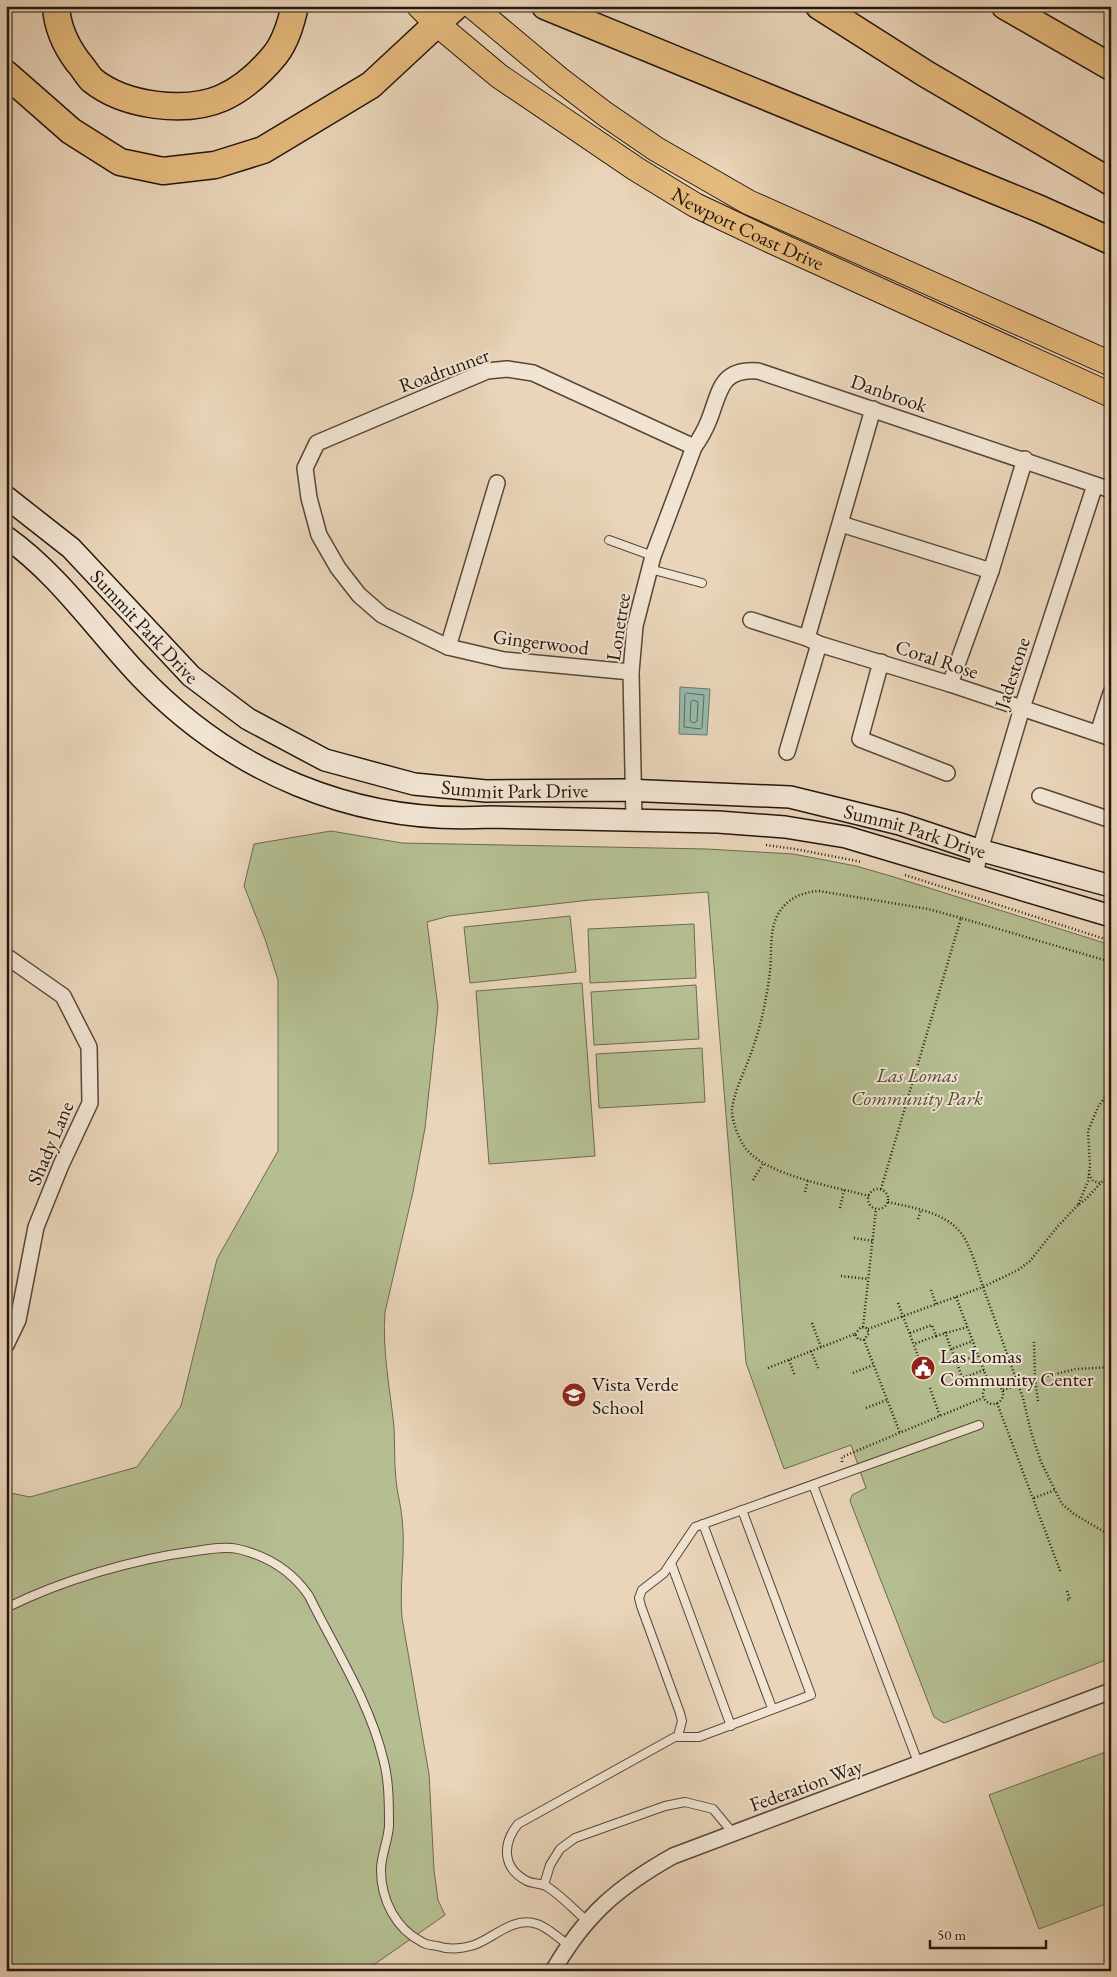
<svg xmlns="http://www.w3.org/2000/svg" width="1117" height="1977" viewBox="0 0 1117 1977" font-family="'EB Garamond',serif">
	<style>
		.green { fill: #b4be91; stroke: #6c6a50 }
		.water { fill: #98b9ab; stroke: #6a786c }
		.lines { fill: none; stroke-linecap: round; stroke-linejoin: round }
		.shore { stroke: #5e685c; stroke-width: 1 }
		.lane-casing { stroke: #564639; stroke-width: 10 }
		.street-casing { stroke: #564639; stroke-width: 18 }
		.secondary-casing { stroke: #24160e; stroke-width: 24 }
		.primary-casing { stroke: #24160e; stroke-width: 26 }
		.highway-casing { stroke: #24160e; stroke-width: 29 }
		.path { stroke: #24160e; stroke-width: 2.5; stroke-dasharray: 1 2.5; stroke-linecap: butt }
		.lane { stroke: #f1e4d2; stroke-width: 8 }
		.street { stroke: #f1e4d2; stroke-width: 15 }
		.secondary { stroke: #f1e4d2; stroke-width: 21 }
		.primary { stroke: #e5ba7d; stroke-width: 24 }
		.highway { stroke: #e5ba7d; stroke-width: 26 }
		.labels { text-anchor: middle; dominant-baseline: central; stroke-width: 4; stroke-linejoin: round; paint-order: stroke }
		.street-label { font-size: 20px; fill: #24160e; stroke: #f1e4d2 }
		.park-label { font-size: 20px; font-style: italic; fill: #4f4835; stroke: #f1e4d2 }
		.poi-label { font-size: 20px; fill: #24160e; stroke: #f1e4d2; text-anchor: start }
	</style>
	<rect width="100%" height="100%" fill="#ead5ba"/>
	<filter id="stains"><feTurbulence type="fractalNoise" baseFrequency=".004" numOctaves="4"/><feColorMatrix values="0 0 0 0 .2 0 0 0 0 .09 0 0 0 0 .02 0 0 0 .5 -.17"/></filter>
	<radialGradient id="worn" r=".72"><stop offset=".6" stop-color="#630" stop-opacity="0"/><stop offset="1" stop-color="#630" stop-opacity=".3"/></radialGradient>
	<g class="green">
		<path d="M 331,831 L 402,843 L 707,849 L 793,854 L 856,866 L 894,877 L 1111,945 L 1111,1658 L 944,1723 L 934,1717 L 850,1501 L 852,1495 L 866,1488 L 851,1445 L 784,1469 L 746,1363 L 708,892 L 590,900 L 449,916 L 427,922 L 438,1007 L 425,1128 L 413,1192 L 385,1312 C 382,1351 390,1388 394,1427 C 395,1444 394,1462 396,1480 C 397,1493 401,1505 402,1518 C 406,1551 399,1585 402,1618 L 429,1774 L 434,1870 L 438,1900 L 445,1915 L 365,1971 L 6,1971 L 6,1492 L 30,1497 L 137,1467 L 181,1406 L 217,1259 L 278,1151 L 278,980 L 265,939 L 244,886 L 254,844 Z"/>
		<path d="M 570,916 L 576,972 L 470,983 L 464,927 Z"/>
		<path d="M 694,924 L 696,978 L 590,983 L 588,929 Z"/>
		<path d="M 582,983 L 595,1156 L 489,1164 L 476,991 Z"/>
		<path d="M 696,985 L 699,1039 L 594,1045 L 591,992 Z"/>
		<path d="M 702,1048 L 705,1102 L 599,1108 L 596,1054 Z"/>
		<path d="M 1111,1750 L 1111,1902 L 1039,1929 L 989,1795 Z"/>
	</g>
	<path class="water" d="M 680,687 L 710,689 L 707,735 L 679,734 Z"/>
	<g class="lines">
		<g class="shore">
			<path d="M 687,693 L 704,695 L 702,727 L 701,729 L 684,727 L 685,695 Z"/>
			<path d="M 693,700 L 698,702 L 697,721 L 694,723 L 690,721 L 691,702 Z"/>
		</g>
		<defs>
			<g id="lane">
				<path d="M 609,540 L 653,556"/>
				<path d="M 650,569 L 702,583"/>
				<path d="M 813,1485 L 919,1765"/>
				<path d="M 703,1524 L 772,1708"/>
				<path d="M 671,1563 L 731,1726"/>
				<path d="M 6,1608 C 62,1580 134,1559 196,1551 C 209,1549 225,1546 238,1549 C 268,1556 292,1571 309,1596 C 335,1649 369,1701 383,1758 C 389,1779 389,1804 389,1826 C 388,1841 381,1855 381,1870 C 381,1900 396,1929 422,1942 C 426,1945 432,1945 437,1946 C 449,1950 461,1949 474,1945 C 494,1938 513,1916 537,1924 C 547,1927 559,1938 568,1945"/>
				<path d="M 678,1736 L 682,1721 L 680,1713 L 641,1606 L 639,1598 L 642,1590 L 664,1573 L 695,1527 L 979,1425"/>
				<path d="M 544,1885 L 550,1865 L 560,1849 L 575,1838 L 665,1806 L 685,1802 L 713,1809 L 733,1833"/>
				<path d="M 587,1921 C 574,1910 561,1895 546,1886 C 540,1883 533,1884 527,1881 C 502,1868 502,1844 518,1824 L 675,1737 L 699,1737 L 811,1695 L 742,1510"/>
			</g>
			<g id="street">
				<path d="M 841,524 L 991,571"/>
				<path d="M 751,620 L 807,638 L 819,644 L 950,684 L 1111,738"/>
				<path d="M 807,638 L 873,409"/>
				<path d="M 448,647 L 497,483"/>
				<path d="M 881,662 L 860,739 L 947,773"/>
				<path d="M 631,672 L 504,660 L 448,647 L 382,615 L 359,595 L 338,568 L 319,535 L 309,498 L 305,468 L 317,443 L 487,371 L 507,369 L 533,373 L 694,447"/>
				<path d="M 950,684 L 991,571 L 1025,459"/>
				<path d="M 1098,733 L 1111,693"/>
				<path d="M 787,752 L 819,644"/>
				<path d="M 1040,796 L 1111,820"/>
				<path d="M 634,821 L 631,672 L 635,626 L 653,556 L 694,447 C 700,439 705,430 709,420 C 720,392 720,368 758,371 L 1111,490"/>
				<path d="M 975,876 L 980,850 L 1022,708 L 1095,485"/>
				<path d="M 6,956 L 63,996 L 89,1047 L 90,1103 L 61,1165 L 36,1227 L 18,1320 L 6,1345"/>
				<path d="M 553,1971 C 585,1915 618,1887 673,1856 L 1111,1691"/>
			</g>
			<g id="secondary">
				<path id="s1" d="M 6,497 L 71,548 L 191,676 L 248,719 L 325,760 L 414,784 L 486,791 L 625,790 L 790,797 L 900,824 L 972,848 L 1111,886"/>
				<path d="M 6,537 C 58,574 94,627 137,673 C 230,772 355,825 490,817 L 718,822 L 785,827 L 846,837 L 1111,916"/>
			</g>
			<g id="primary">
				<path id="s2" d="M 419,6 L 437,24 L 499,76 L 636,169 L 695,205 L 771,241 L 1111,395"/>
				<path d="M 472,6 L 558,78 L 605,114 L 656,149 L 748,202 L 1111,364"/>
			</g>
			<g id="highway">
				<path d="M 56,6 C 57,26 66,46 78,62 C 83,67 87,75 92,80 C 124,106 185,114 222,98 C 242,89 261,72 275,55 C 286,41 291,23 295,6"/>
				<path d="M 545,6 L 1040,209 L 1111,241"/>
				<path d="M 819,6 L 926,74 L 1111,182"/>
				<path d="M 1005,6 L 1111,67"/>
				<path d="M 6,74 L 71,131 L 120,162 L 163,171 L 215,165 L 263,150 L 371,85 L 456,6"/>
			</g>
		</defs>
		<use href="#lane" class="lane-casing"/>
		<use href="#street" class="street-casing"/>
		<use href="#secondary" class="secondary-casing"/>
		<use href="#primary" class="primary-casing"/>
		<use href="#highway" class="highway-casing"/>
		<g class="path">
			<path d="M 766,845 L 795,849 L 862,862"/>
			<path d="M 905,875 L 1111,941"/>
			<path d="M 1111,1089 L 1098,1107 L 1088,1131 L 1090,1166 L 1088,1181 L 1078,1205 L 1085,1200 L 1111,1172"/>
			<path d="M 1089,1174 L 1093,1181 L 1100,1183"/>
			<path d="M 753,1180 L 763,1164"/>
			<circle cx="878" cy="1199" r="10"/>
			<path d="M 881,1189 L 961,918 L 1111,962"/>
			<path d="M 805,1192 L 808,1180"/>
			<path d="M 869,1196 C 836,1187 762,1175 744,1146 C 738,1137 732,1121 732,1110 C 734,1091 744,1073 750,1056 C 757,1037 763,1017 766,997 C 768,988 769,979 770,971 C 772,953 769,930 778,914 C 787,899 801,892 819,891 L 928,909 L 961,918"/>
			<path d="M 888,1202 C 918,1209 953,1213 967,1243 C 974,1257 978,1272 983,1287 L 1018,1270 L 1030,1261 L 1058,1226 L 1078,1205"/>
			<path d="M 840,1208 L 844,1190"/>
			<path d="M 918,1219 L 921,1210"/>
			<path d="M 854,1238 L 873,1241"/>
			<path d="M 841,1276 L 868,1279"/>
			<path d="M 931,1290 L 936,1304"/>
			<path d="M 956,1297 L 989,1384"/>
			<path d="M 898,1303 L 918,1356"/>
			<path d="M 812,1323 L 821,1347"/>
			<path d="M 863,1327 L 876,1209"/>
			<path d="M 868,1329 L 983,1287 L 1023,1398 L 1031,1432 L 1041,1462 L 1055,1490"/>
			<path d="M 945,1332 L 951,1349"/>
			<path d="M 910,1333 L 932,1325 L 936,1336 L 914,1344"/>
			<path d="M 855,1334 L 861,1327 L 866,1328 L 869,1333 L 864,1340"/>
			<path d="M 936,1336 L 967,1327"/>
			<path d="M 811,1351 L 818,1368"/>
			<path d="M 789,1360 L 795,1376"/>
			<path d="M 957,1363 L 951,1349 L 973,1341"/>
			<path d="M 768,1368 L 855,1334 L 858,1339 L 864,1340 L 900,1433"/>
			<path d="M 853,1373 L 873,1365"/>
			<path d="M 962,1378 L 957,1363 L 978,1355"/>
			<path d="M 960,1379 L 984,1370"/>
			<circle cx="993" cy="1394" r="10"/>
			<path d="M 930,1388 L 940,1416"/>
			<path d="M 1003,1390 L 1035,1379 L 1034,1342"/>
			<path d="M 1038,1401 L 1035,1379 L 1076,1369 L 1111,1367"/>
			<path d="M 997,1403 L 1061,1573"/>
			<path d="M 866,1408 L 887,1400"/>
			<path d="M 842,1462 L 842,1457 L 983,1398"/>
			<path d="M 1034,1498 L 1055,1490 L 1062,1504 L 1074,1514 L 1111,1536"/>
			<path d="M 1067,1591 L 1070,1599 L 1067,1600"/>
		</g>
		<use href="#lane" class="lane"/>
		<use href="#street" class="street"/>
		<use href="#secondary" class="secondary"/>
		<use href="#primary" class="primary"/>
		<use href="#highway" class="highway"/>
	</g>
	<defs>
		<symbol id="civic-disc" viewBox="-11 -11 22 22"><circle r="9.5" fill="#8f2418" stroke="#f1e4d2"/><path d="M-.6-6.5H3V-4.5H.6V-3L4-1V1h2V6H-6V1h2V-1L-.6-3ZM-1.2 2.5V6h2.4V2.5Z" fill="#fff"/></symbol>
		<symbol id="school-disc" viewBox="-11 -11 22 22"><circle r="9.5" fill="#8f2418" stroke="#f1e4d2"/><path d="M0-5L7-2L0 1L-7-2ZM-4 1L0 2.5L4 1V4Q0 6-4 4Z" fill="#fff"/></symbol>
	</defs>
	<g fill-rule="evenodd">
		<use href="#civic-disc" x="909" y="1354" width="28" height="28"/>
		<use href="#school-disc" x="560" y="1381" width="28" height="28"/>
	</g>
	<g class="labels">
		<g class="street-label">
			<text stroke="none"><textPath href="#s2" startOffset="399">Newport Coast Drive</textPath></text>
			<text transform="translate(444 370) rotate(-20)">Roadrunner</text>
			<text transform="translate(889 393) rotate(19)">Danbrook</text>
			<text stroke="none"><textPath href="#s1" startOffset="190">Summit Park Drive</textPath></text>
			<text transform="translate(618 627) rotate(-81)">Lonetree</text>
			<text transform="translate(541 642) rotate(7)">Gingerwood</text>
			<text transform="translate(937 659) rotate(18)">Coral Rose</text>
			<text transform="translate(1012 673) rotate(-72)">Jadestone</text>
			<text stroke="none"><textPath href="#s1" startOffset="610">Summit Park Drive</textPath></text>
			<text stroke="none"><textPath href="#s1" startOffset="1015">Summit Park Drive</textPath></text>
			<text transform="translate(50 1143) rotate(-67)">Shady Lane</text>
			<text transform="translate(806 1785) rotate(-20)">Federation Way</text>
		</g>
		<g class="park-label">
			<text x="917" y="1075">Las Lomas<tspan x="917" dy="23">Community Park</tspan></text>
		</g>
		<g class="poi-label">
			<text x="940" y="1356">Las Lomas<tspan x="940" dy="23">Community Center</tspan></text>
			<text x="592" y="1384">Vista Verde<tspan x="592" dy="23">School</tspan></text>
		</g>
	</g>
	<rect width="1117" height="1977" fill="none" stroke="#ead5ba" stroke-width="25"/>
	<rect x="8" y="8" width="1102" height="1962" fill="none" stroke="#24160e" stroke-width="2.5"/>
	<rect x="12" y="12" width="1092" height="1952" fill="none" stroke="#24160e"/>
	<path d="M930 1940v8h116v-8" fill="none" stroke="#24160e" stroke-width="2.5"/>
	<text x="937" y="1940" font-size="15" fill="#24160e" stroke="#f1e4d2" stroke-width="4" paint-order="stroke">50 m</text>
	<rect width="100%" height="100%" filter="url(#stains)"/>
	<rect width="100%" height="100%" fill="url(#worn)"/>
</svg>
